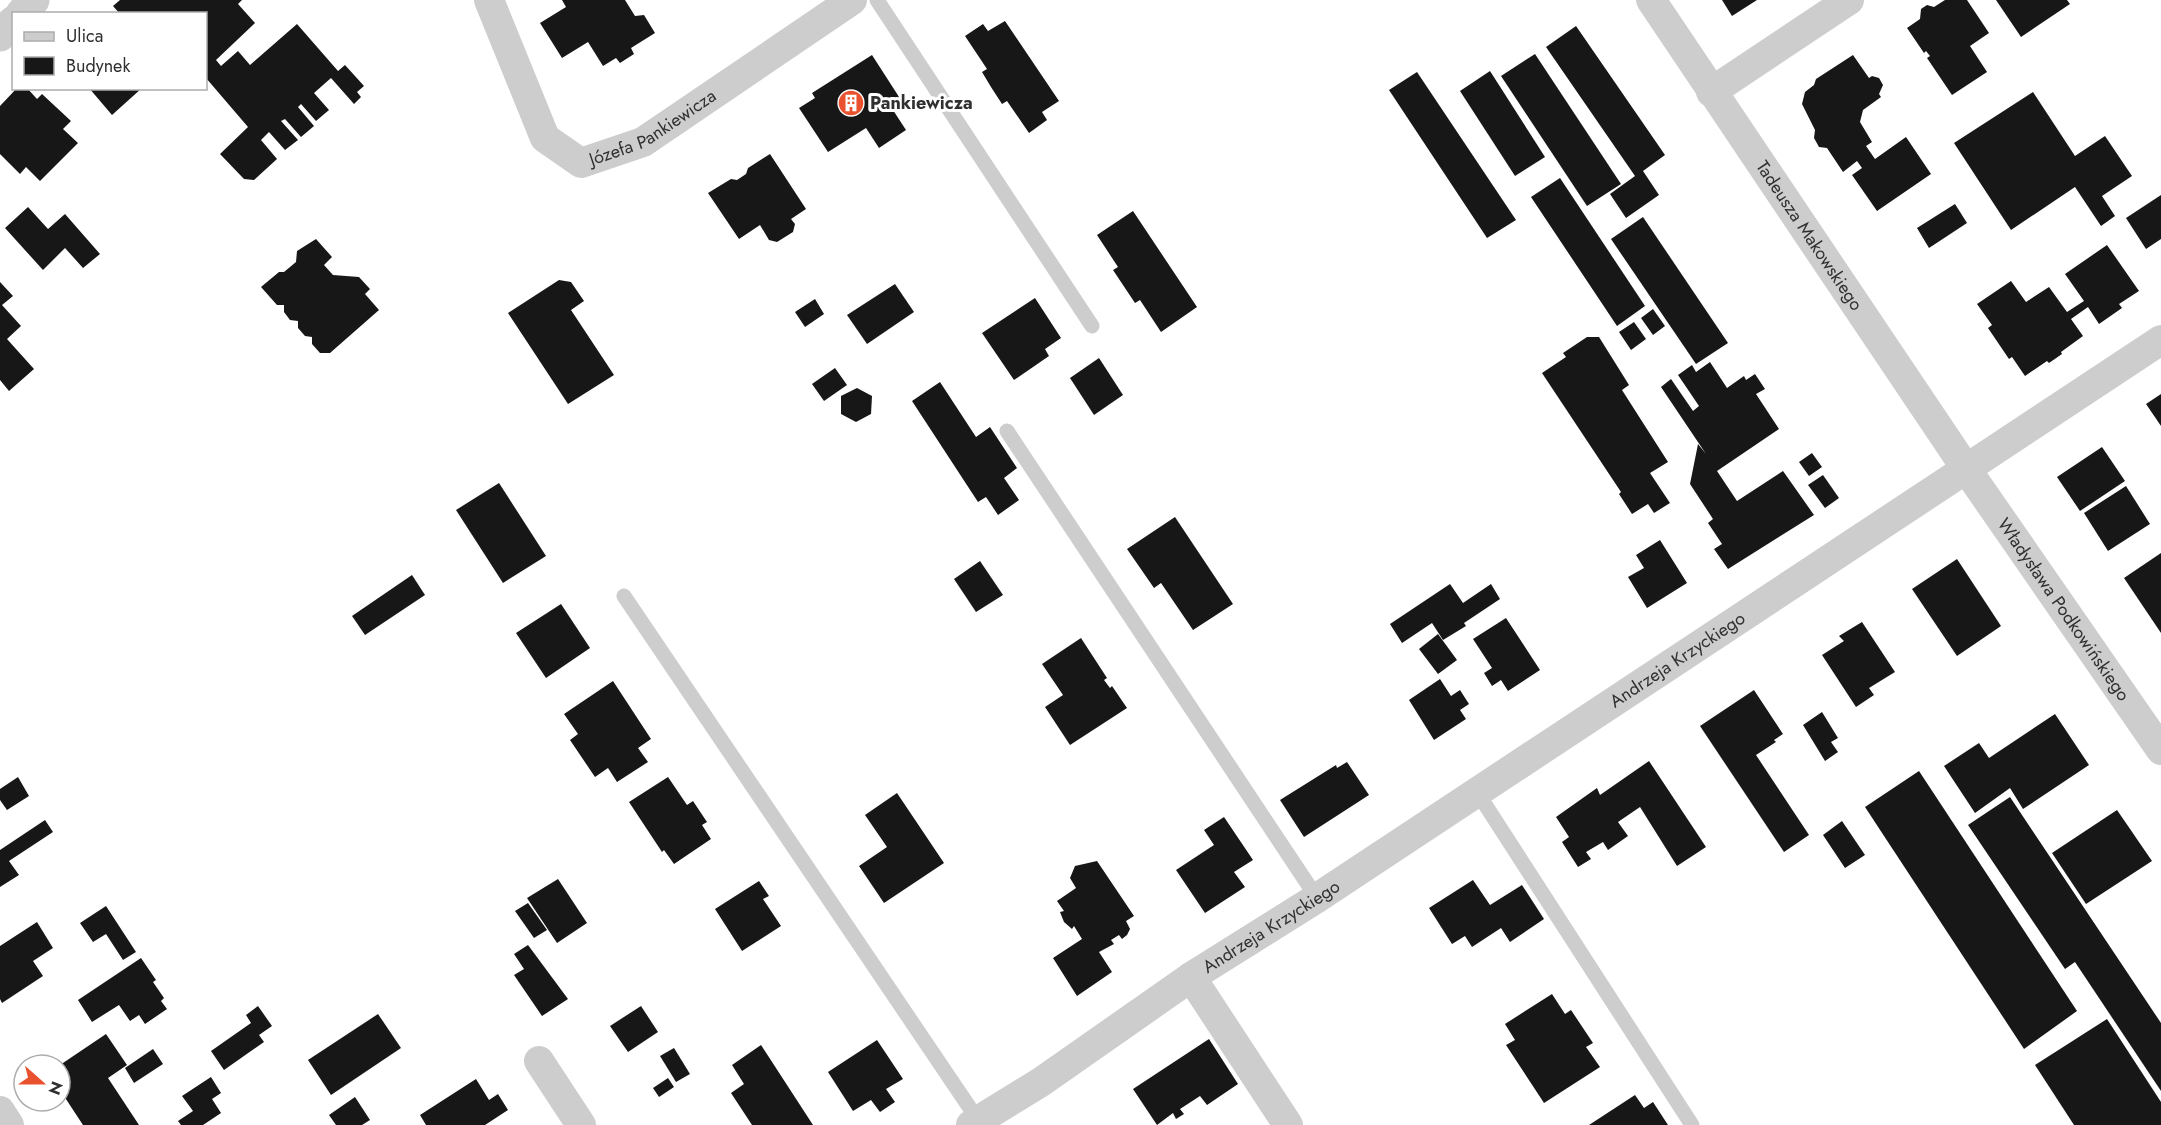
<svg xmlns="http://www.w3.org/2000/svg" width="2161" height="1125" viewBox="0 0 2161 1125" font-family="Jost,sans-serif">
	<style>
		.building { fill: #171717 }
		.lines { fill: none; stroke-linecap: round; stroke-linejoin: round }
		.service { stroke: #cdcdcd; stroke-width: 15 }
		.minor { stroke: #cdcdcd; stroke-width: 30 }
		.tertiary { stroke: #cdcdcd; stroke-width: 33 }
		.labels { text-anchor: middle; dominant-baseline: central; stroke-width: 6; stroke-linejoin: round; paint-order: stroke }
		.poi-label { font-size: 18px; font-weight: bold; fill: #303030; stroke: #fff; text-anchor: start }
		.street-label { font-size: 18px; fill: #303030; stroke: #fff }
	</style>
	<rect width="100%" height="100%" fill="#fff"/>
	<g class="building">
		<path d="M 120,0 L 242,0 L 238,4 L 255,23 L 216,60 L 221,66 L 238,51 L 250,65 L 297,24 L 338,71 L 345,65 L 364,86 L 357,92 L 361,97 L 354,104 L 331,78 L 314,93 L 329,110 L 316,121 L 301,104 L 298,107 L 314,126 L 301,137 L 285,119 L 281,121 L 298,140 L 285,150 L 269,132 L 261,140 L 277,159 L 254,180 L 244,179 L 220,154 L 248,127 L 206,78 L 206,14 L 120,14 L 113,6 Z"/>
		<path d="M 562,0 L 625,0 L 635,16 L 644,15 L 655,33 L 631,48 L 634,54 L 620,63 L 616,58 L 603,66 L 588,42 L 562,58 L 540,23 L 566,7 Z"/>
		<path d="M 1722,0 L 1757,0 L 1732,16 Z"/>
		<path d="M 1945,0 L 1967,0 L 1989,33 L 1970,46 L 1987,72 L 1952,95 L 1927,58 L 1930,56 L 1926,51 L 1924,53 L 1907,28 L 1920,19 L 1921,9 L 1927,5 L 1934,7 Z"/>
		<path d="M 1996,0 L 2067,0 L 2070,4 L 2021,37 Z"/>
		<path d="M 1005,21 L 1059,101 L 1042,112 L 1047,120 L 1029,133 L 1007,101 L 1002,104 L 991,87 L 982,72 L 987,69 L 965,36 L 983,24 L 988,31 Z"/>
		<path d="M 1576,26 L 1665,155 L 1643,171 L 1659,195 L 1626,218 L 1610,194 L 1635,176 L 1546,47 Z"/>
		<path d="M 1535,54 L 1621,184 L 1587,206 L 1501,76 Z"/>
		<path d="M 872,55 L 901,100 L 891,107 L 906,130 L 879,148 L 866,128 L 828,152 L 799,108 L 815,98 L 812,93 Z"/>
		<path d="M 1853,55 L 1869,78 L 1872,76 L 1879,78 L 1883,85 L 1879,94 L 1881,97 L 1863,110 L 1860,122 L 1872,142 L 1866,146 L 1875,159 L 1906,137 L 1931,174 L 1877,211 L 1852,175 L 1862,168 L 1857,161 L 1843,172 L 1827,148 L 1819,147 L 1814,138 L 1815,130 L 1802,104 L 1805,92 L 1814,85 L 1816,79 Z"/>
		<path d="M 1490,71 L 1545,157 L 1515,176 L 1460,91 Z"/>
		<path d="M 1417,72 L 1516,220 L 1487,238 L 1389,90 Z"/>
		<path d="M 17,88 L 27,88 L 37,99 L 42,94 L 71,121 L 63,129 L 78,143 L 40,181 L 26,167 L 20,174 L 0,154 L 0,106 Z"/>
		<path d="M 89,88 L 142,88 L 112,115 Z"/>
		<path d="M 2033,92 L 2075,156 L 2105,136 L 2132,176 L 2102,196 L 2115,216 L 2101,226 L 2075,187 L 2011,230 L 1954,143 Z"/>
		<path d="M 770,154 L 806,209 L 791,219 L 795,224 L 793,232 L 777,242 L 769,240 L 760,225 L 739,239 L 708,193 L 731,179 L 737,180 L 746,174 L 748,168 Z"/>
		<path d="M 1560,178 L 1645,306 L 1617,326 L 1531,197 Z"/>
		<path d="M 2161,195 L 2161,239 L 2146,249 L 2126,218 Z"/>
		<path d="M 1955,204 L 1967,223 L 1929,248 L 1917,228 Z"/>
		<path d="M 28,207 L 48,229 L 65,214 L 100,254 L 83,268 L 65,248 L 43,270 L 5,228 Z"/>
		<path d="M 1133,211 L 1197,307 L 1161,332 L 1140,300 L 1135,303 L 1113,270 L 1118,267 L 1097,235 Z"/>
		<path d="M 1643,217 L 1728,343 L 1696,364 L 1611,239 Z"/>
		<path d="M 316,239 L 332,257 L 324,265 L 333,275 L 359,277 L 370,289 L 365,294 L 379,310 L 330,353 L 320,353 L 312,344 L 312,337 L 305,336 L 298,328 L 298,321 L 290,320 L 284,312 L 284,305 L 277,305 L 261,287 L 279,272 L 284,272 L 296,262 L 297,251 Z"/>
		<path d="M 2107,245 L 2139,291 L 2119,304 L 2122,308 L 2099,324 L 2088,307 L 2071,319 L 2083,336 L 2061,352 L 2062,354 L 2049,363 L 2047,361 L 2025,376 L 2012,357 L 2009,359 L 1988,328 L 1992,325 L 1977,304 L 2011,281 L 2026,302 L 2049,287 L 2067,312 L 2084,301 L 2065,274 Z"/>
		<path d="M 559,280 L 571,282 L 584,301 L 571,310 L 614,375 L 568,404 L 508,313 Z"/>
		<path d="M 0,282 L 13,296 L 2,305 L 21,326 L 7,339 L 34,369 L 9,391 L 0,380 Z"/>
		<path d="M 895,284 L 914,312 L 867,344 L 847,315 Z"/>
		<path d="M 1035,298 L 1061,338 L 1045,349 L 1049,356 L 1014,380 L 982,333 Z"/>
		<path d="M 815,299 L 824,314 L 805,327 L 795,312 Z"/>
		<path d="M 1653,309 L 1665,326 L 1653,335 L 1641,318 Z"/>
		<path d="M 1634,322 L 1646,339 L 1631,350 L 1619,332 Z"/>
		<path d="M 1587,337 L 1599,337 L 1629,385 L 1622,390 L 1668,462 L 1650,473 L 1670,503 L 1654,513 L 1648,504 L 1632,514 L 1619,494 L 1621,492 L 1542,373 L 1566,357 L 1563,353 Z"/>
		<path d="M 1099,358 L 1123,395 L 1094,415 L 1070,378 Z"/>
		<path d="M 1710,362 L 1727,388 L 1744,376 L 1746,380 L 1755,374 L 1765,389 L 1756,394 L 1779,429 L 1717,471 L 1737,501 L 1783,471 L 1814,515 L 1728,569 L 1714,549 L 1722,544 L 1708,523 L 1713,519 L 1690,484 L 1698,444 L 1706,454 L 1661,387 L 1671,379 L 1693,411 L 1699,406 L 1678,375 L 1692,365 L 1696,372 Z"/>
		<path d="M 835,368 L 847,385 L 824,401 L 812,384 Z"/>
		<path d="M 940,382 L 976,437 L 990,427 L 1017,468 L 1004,478 L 1019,500 L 998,515 L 986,497 L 978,502 L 912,401 Z"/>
		<path d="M 857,388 L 872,396 L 871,414 L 856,422 L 841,414 L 841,396 Z"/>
		<path d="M 2161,394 L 2161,426 L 2146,404 Z"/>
		<path d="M 2102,447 L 2125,481 L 2080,511 L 2057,477 Z"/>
		<path d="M 1812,453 L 1822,467 L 1809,476 L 1799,462 Z"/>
		<path d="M 1823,475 L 1839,498 L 1825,508 L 1808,485 Z"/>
		<path d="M 499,483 L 546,556 L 503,583 L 456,510 Z"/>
		<path d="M 2126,486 L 2150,524 L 2108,551 L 2084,513 Z"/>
		<path d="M 1175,517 L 1233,604 L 1193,630 L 1161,583 L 1154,588 L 1127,549 Z"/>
		<path d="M 1660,540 L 1687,583 L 1647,608 L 1628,577 L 1644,568 L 1636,555 Z"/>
		<path d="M 2161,553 L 2161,633 L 2124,578 Z"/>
		<path d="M 1957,559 L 2001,626 L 1957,656 L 1912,589 Z"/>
		<path d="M 980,561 L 1003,595 L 976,612 L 954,579 Z"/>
		<path d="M 412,575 L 425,595 L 365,635 L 352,616 Z"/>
		<path d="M 1450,584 L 1463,603 L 1491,584 L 1500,599 L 1464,623 L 1466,626 L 1443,640 L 1432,623 L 1402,643 L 1390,624 Z"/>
		<path d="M 561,604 L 590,648 L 546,678 L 516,633 Z"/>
		<path d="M 1506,618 L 1540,670 L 1508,691 L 1501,680 L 1492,686 L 1484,673 L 1492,668 L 1473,639 Z"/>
		<path d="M 1862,622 L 1895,672 L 1869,688 L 1874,695 L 1856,707 L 1822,655 L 1844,641 L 1839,636 Z"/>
		<path d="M 1438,634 L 1457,660 L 1438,674 L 1419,649 Z"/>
		<path d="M 1081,638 L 1107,678 L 1104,680 L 1110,688 L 1112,686 L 1127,708 L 1070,745 L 1045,707 L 1063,695 L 1042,664 Z"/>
		<path d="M 1440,679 L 1451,696 L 1460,690 L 1469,704 L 1460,710 L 1466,719 L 1434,740 L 1409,700 Z"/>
		<path d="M 613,681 L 651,739 L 638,748 L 648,762 L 617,782 L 608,768 L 595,777 L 570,740 L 578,734 L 564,714 Z"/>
		<path d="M 1754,690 L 1783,734 L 1774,740 L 1776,742 L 1756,755 L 1809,835 L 1784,852 L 1700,726 Z"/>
		<path d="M 1822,712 L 1838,738 L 1831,742 L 1838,752 L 1825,761 L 1803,725 Z"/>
		<path d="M 2055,714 L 2089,765 L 2023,809 L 2010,788 L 1975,813 L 1944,766 L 1979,743 L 1989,758 Z"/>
		<path d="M 1649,761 L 1706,847 L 1677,866 L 1640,807 L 1618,822 L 1628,836 L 1608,850 L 1603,842 L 1586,852 L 1591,859 L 1578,867 L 1562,842 L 1569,837 L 1556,817 L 1597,788 L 1600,795 Z"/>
		<path d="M 1347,762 L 1369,795 L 1304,837 L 1280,800 L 1336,765 L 1337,768 Z"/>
		<path d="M 1919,771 L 2077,1011 L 2024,1049 L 1865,807 Z"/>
		<path d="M 18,777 L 29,796 L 7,810 L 0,800 L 0,789 Z"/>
		<path d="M 668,777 L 687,805 L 693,801 L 707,822 L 702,825 L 711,839 L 674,864 L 664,850 L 662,852 L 629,802 Z"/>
		<path d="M 897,793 L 944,863 L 884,903 L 859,866 L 887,847 L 865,815 Z"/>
		<path d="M 2010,797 L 2161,1023 L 2161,1091 L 2075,962 L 2065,969 L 1968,825 Z"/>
		<path d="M 2117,810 L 2152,861 L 2086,904 L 2052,853 Z"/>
		<path d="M 1224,817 L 1253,860 L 1234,872 L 1245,887 L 1205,913 L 1176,870 L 1214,845 L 1204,830 Z"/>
		<path d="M 45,820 L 53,832 L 9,861 L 19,875 L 0,887 L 0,850 Z"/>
		<path d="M 1842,821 L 1865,855 L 1845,868 L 1823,835 Z"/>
		<path d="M 1097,861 L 1134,916 L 1126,921 L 1130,929 L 1127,935 L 1122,939 L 1119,935 L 1111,940 L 1114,944 L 1099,952 L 1112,972 L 1077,996 L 1053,958 L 1082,939 L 1074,926 L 1072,929 L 1064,922 L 1060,912 L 1064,911 L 1057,901 L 1076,888 L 1070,878 L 1075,866 Z"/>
		<path d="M 558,879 L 587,923 L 557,943 L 527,898 Z"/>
		<path d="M 1473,880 L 1490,905 L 1522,885 L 1544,919 L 1510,942 L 1501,928 L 1472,947 L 1465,936 L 1452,944 L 1429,908 Z"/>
		<path d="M 759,881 L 769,896 L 763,899 L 781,926 L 742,951 L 715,909 Z"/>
		<path d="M 528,903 L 547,930 L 534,938 L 515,911 Z"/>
		<path d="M 106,906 L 136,952 L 123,960 L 106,934 L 93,942 L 80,923 Z"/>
		<path d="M 37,922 L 53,948 L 33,961 L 43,976 L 2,1003 L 0,999 L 0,946 Z"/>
		<path d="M 528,945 L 568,999 L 542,1016 L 514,975 L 524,969 L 514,954 Z"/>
		<path d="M 141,958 L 156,980 L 153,982 L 164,998 L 161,1001 L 167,1009 L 145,1024 L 139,1015 L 130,1021 L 119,1005 L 92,1022 L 78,1000 Z"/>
		<path d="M 1552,994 L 1565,1014 L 1571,1010 L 1593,1043 L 1586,1047 L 1600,1067 L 1544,1103 L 1506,1045 L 1515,1040 L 1505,1024 Z"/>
		<path d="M 258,1006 L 272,1026 L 259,1035 L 264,1042 L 224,1070 L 211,1051 L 251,1023 L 246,1015 Z"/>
		<path d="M 641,1006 L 658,1032 L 628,1052 L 610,1026 Z"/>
		<path d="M 378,1014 L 401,1048 L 331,1095 L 308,1060 Z"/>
		<path d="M 2107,1019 L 2161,1102 L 2161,1125 L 2074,1125 L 2035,1065 Z"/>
		<path d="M 106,1034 L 127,1065 L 108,1078 L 139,1125 L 83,1125 L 60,1090 L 60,1065 Z"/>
		<path d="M 1209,1039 L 1238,1084 L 1207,1105 L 1200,1096 L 1180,1109 L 1184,1114 L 1176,1119 L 1173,1113 L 1157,1125 L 1133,1089 Z"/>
		<path d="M 877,1040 L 903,1079 L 886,1089 L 895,1102 L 880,1112 L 871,1100 L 853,1111 L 828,1072 Z"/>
		<path d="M 761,1045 L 813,1125 L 752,1125 L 731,1093 L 744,1084 L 732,1065 Z"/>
		<path d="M 674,1048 L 690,1074 L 676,1082 L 660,1056 Z"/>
		<path d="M 153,1049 L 163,1064 L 134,1083 L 125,1068 Z"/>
		<path d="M 211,1077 L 221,1093 L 212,1099 L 221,1113 L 203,1125 L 181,1125 L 178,1121 L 193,1111 L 182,1096 Z"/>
		<path d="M 668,1078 L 674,1087 L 659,1097 L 653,1088 Z"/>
		<path d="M 476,1079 L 489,1100 L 498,1094 L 508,1110 L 485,1125 L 426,1125 L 420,1115 Z"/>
		<path d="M 1635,1095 L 1644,1108 L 1653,1102 L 1668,1125 L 1589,1125 Z"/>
		<path d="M 355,1097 L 370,1120 L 362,1125 L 336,1125 L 329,1115 Z"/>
	</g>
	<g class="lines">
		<g class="service">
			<path d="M 877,0 L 1092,326"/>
			<path d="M 1007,431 L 1317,898"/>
			<path d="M 624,596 L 978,1120"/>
			<path d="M 1477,792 L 1692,1125"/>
		</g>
		<g class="minor">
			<path id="s1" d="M 489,0 L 545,138 L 581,163 L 643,142 L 852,0"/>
			<path id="s2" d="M 1651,0 L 1967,470 L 2161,750"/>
			<path d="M 1711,92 L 1849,0"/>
			<path d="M 1191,977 L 1288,1125"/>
			<path d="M 539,1061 L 581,1125"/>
			<path d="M 0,1111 L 9,1125"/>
			<path id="s3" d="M 971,1125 L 1041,1082 L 1191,977 L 1317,898 L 2161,340"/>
		</g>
		<g class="tertiary">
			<path d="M 22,14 L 33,0"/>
			<path d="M 0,35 L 14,22"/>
		</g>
	</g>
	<defs>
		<symbol id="building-disc" viewBox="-11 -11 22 22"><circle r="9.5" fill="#ea522f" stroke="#fff"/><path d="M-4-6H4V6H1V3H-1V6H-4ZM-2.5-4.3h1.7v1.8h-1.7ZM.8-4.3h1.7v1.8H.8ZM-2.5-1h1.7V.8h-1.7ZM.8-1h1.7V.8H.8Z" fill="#fff"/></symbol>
	</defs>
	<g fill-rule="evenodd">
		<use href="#building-disc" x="836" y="88" width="30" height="30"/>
	</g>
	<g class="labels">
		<g class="poi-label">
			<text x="870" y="103">Pankiewicza</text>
		</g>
		<g class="street-label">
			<text stroke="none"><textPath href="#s1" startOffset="273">Józefa Pankiewicza</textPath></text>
			<text stroke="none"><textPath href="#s2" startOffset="284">Tadeusza Makowskiego</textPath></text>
			<text stroke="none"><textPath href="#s2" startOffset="736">Władysława Podkowińskiego</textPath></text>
			<text stroke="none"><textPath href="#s3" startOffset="846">Andrzeja Krzyckiego</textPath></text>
			<text stroke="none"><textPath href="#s3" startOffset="360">Andrzeja Krzyckiego</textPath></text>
		</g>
	</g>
	<rect x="12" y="12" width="195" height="78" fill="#ffffff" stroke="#acacac" stroke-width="1.5"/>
	<rect x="24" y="32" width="30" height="9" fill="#cdcdcd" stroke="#acacac" stroke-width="1.5"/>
	<text x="66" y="42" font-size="18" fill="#303030">Ulica</text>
	<rect x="24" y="57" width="30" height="18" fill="#171717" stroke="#acacac" stroke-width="1.5"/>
	<text x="66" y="72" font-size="18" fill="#303030">Budynek</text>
	<g transform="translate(42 1083) rotate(111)"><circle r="28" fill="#ffffff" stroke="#acacac" stroke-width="1.5"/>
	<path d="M0-4.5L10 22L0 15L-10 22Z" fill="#ea522f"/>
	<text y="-9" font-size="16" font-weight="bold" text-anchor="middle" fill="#303030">N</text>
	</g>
</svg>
